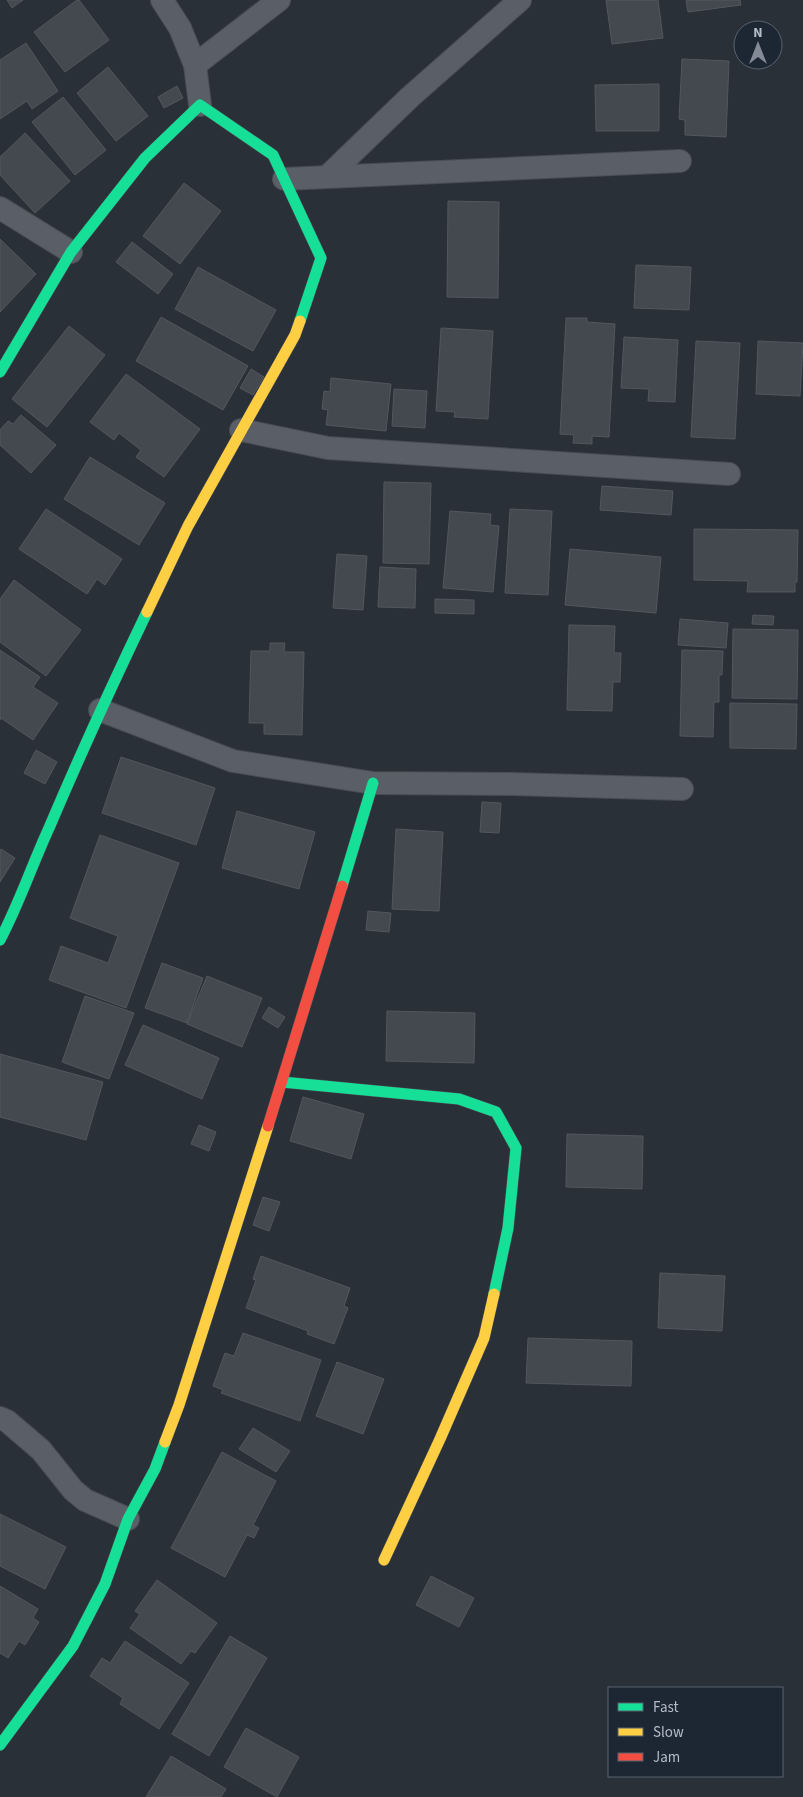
<svg xmlns="http://www.w3.org/2000/svg" width="803" height="1797" viewBox="0 0 803 1797" font-family="'Source Sans 3',sans-serif">
	<style>
		.building { fill: #444950; stroke: #52575f }
		.lines { fill: none; stroke-linecap: round; stroke-linejoin: round }
		.street-casing { stroke: #484c53; stroke-width: 24 }
		.fast-casing { stroke: #484c53; stroke-width: 12 }
		.slow-casing { stroke: #484c53; stroke-width: 12 }
		.jam-casing { stroke: #484c53; stroke-width: 12 }
		.street { stroke: #5a5e66; stroke-width: 22 }
		.fast { stroke: #16e098; stroke-width: 11 }
		.slow { stroke: #ffcf43; stroke-width: 11 }
		.jam { stroke: #f24e42; stroke-width: 11 }
	</style>
	<rect width="100%" height="100%" fill="#2a3038"/>
	<g class="building">
		<path d="M 7,0 L 23,0 L 12,8 Z"/>
		<path d="M 77,0 L 79,0 L 109,40 L 65,72 L 34,32 Z"/>
		<path d="M 606,0 L 658,0 L 663,38 L 612,44 Z"/>
		<path d="M 686,0 L 740,0 L 741,5 L 688,12 Z"/>
		<path d="M 26,43 L 58,91 L 32,109 L 27,101 L 0,119 L 0,60 Z"/>
		<path d="M 682,59 L 729,61 L 726,137 L 685,135 L 685,120 L 679,119 Z"/>
		<path d="M 108,67 L 148,116 L 116,141 L 77,93 Z"/>
		<path d="M 659,84 L 659,131 L 596,131 L 595,85 Z"/>
		<path d="M 177,86 L 183,98 L 164,108 L 158,97 Z"/>
		<path d="M 63,97 L 106,150 L 75,175 L 32,122 Z"/>
		<path d="M 25,133 L 70,181 L 35,213 L 0,175 L 0,157 Z"/>
		<path d="M 184,183 L 221,211 L 180,264 L 143,236 Z"/>
		<path d="M 448,201 L 499,202 L 498,298 L 447,297 Z"/>
		<path d="M 0,239 L 36,274 L 0,312 Z"/>
		<path d="M 132,242 L 173,274 L 158,294 L 116,262 Z"/>
		<path d="M 636,265 L 691,267 L 689,310 L 634,308 Z"/>
		<path d="M 198,267 L 276,310 L 253,351 L 175,309 Z"/>
		<path d="M 161,317 L 248,366 L 223,410 L 136,361 Z"/>
		<path d="M 566,318 L 587,318 L 587,322 L 615,324 L 609,437 L 592,436 L 592,444 L 573,443 L 574,435 L 560,434 Z"/>
		<path d="M 69,326 L 105,355 L 47,427 L 12,399 Z"/>
		<path d="M 441,328 L 493,331 L 488,419 L 454,417 L 455,412 L 436,411 Z"/>
		<path d="M 624,337 L 678,340 L 675,402 L 648,401 L 649,389 L 621,388 Z"/>
		<path d="M 696,341 L 740,343 L 735,439 L 691,437 Z"/>
		<path d="M 758,341 L 803,343 L 800,396 L 756,394 Z"/>
		<path d="M 251,369 L 264,377 L 253,395 L 240,388 Z"/>
		<path d="M 126,374 L 200,429 L 164,477 L 136,457 L 141,450 L 119,433 L 114,440 L 90,422 Z"/>
		<path d="M 331,378 L 391,384 L 386,431 L 326,425 L 328,410 L 322,409 L 324,391 L 330,392 Z"/>
		<path d="M 394,389 L 427,391 L 425,428 L 392,426 Z"/>
		<path d="M 21,415 L 56,445 L 31,473 L 0,445 L 0,430 L 8,421 L 13,424 Z"/>
		<path d="M 90,457 L 165,503 L 139,545 L 64,499 Z"/>
		<path d="M 384,482 L 431,483 L 429,564 L 383,563 Z"/>
		<path d="M 602,486 L 673,491 L 671,515 L 600,510 Z"/>
		<path d="M 46,509 L 122,559 L 105,585 L 97,579 L 87,594 L 19,549 Z"/>
		<path d="M 510,509 L 552,511 L 548,595 L 505,593 Z"/>
		<path d="M 450,511 L 491,514 L 490,525 L 499,526 L 493,592 L 443,588 Z"/>
		<path d="M 694,529 L 798,530 L 797,582 L 795,582 L 795,592 L 747,592 L 748,581 L 694,580 Z"/>
		<path d="M 570,549 L 661,557 L 656,613 L 565,605 Z"/>
		<path d="M 337,554 L 367,556 L 363,610 L 333,608 Z"/>
		<path d="M 380,567 L 416,569 L 415,608 L 378,607 Z"/>
		<path d="M 14,580 L 81,630 L 46,676 L 0,642 L 0,599 Z"/>
		<path d="M 435,599 L 474,600 L 474,614 L 435,613 Z"/>
		<path d="M 753,615 L 774,616 L 773,625 L 752,624 Z"/>
		<path d="M 680,619 L 728,623 L 726,648 L 678,645 Z"/>
		<path d="M 569,625 L 615,626 L 614,653 L 621,653 L 620,682 L 613,682 L 612,711 L 567,710 Z"/>
		<path d="M 733,629 L 798,630 L 797,699 L 732,698 Z"/>
		<path d="M 270,643 L 285,643 L 284,652 L 304,652 L 302,735 L 264,734 L 264,723 L 249,723 L 251,651 L 270,651 Z"/>
		<path d="M 0,650 L 40,677 L 33,687 L 58,703 L 33,740 L 1,718 L 0,720 Z"/>
		<path d="M 682,650 L 723,651 L 722,675 L 719,675 L 719,702 L 714,702 L 713,737 L 680,736 Z"/>
		<path d="M 730,703 L 797,704 L 796,749 L 730,748 Z"/>
		<path d="M 36,750 L 57,762 L 45,784 L 24,773 Z"/>
		<path d="M 121,757 L 215,788 L 196,845 L 102,813 Z"/>
		<path d="M 482,802 L 501,803 L 499,833 L 480,832 Z"/>
		<path d="M 237,811 L 315,832 L 299,889 L 222,868 Z"/>
		<path d="M 396,829 L 443,832 L 439,911 L 392,909 Z"/>
		<path d="M 100,835 L 179,863 L 126,1008 L 49,980 L 61,946 L 108,963 L 118,936 L 70,918 Z"/>
		<path d="M 1,849 L 15,858 L 0,882 L 0,851 Z"/>
		<path d="M 368,911 L 391,913 L 389,932 L 366,930 Z"/>
		<path d="M 162,963 L 203,978 L 187,1023 L 145,1008 Z"/>
		<path d="M 207,976 L 262,998 L 242,1047 L 187,1024 Z"/>
		<path d="M 85,996 L 134,1013 L 109,1079 L 62,1062 Z"/>
		<path d="M 269,1007 L 285,1017 L 278,1028 L 262,1018 Z"/>
		<path d="M 387,1011 L 475,1013 L 474,1063 L 386,1061 Z"/>
		<path d="M 143,1025 L 219,1058 L 202,1099 L 125,1065 Z"/>
		<path d="M 0,1054 L 103,1082 L 86,1140 L 0,1117 Z"/>
		<path d="M 303,1097 L 364,1114 L 351,1159 L 290,1141 Z"/>
		<path d="M 199,1125 L 216,1132 L 209,1151 L 191,1144 Z"/>
		<path d="M 567,1134 L 643,1136 L 642,1189 L 566,1187 Z"/>
		<path d="M 263,1197 L 280,1202 L 269,1231 L 253,1225 Z"/>
		<path d="M 261,1256 L 350,1288 L 344,1306 L 348,1308 L 334,1344 L 307,1334 L 308,1331 L 246,1308 L 256,1280 L 253,1279 Z"/>
		<path d="M 660,1273 L 725,1276 L 722,1331 L 658,1328 Z"/>
		<path d="M 243,1333 L 321,1360 L 300,1421 L 221,1393 L 223,1390 L 213,1386 L 225,1353 L 234,1356 Z"/>
		<path d="M 528,1338 L 632,1341 L 631,1386 L 526,1383 Z"/>
		<path d="M 337,1362 L 384,1379 L 363,1434 L 316,1416 Z"/>
		<path d="M 253,1428 L 290,1451 L 276,1472 L 239,1449 Z"/>
		<path d="M 222,1452 L 276,1481 L 253,1525 L 259,1528 L 254,1538 L 247,1535 L 225,1577 L 171,1548 Z"/>
		<path d="M 0,1514 L 66,1547 L 45,1589 L 0,1566 Z"/>
		<path d="M 431,1576 L 474,1598 L 459,1627 L 416,1605 Z"/>
		<path d="M 157,1580 L 217,1623 L 195,1653 L 191,1651 L 181,1664 L 130,1628 L 140,1614 L 135,1611 Z"/>
		<path d="M 0,1586 L 38,1609 L 33,1618 L 39,1622 L 25,1645 L 19,1641 L 8,1658 L 0,1653 Z"/>
		<path d="M 230,1636 L 267,1658 L 209,1756 L 172,1734 Z"/>
		<path d="M 125,1641 L 189,1683 L 159,1729 L 120,1704 L 123,1698 L 90,1676 L 102,1658 L 110,1663 Z"/>
		<path d="M 246,1728 L 299,1757 L 277,1797 L 224,1767 Z"/>
		<path d="M 171,1756 L 226,1789 L 221,1797 L 146,1797 Z"/>
	</g>
	<g class="lines">
		<defs>
			<g id="street">
				<path d="M 162,0 L 180,28 L 195,65 L 200,105"/>
				<path d="M 195,65 L 279,0"/>
				<path d="M 328,176 L 410,97 L 520,0"/>
				<path d="M 284,179 L 680,161"/>
				<path d="M 0,208 L 71,252"/>
				<path d="M 241,430 L 328,448 L 729,474"/>
				<path d="M 100,710 L 233,761 L 373,783 L 512,784 L 682,789"/>
				<path d="M 0,1418 L 7,1421 L 41,1450 L 73,1490 L 85,1500 L 128,1519"/>
			</g>
			<g id="fast">
				<path d="M 0,372 L 71,252 L 145,158 L 200,105 L 273,155 L 321,258 L 300,321"/>
				<path d="M 342,886 L 373,783"/>
				<path d="M 0,940 C 19,904 32,865 49,828 C 80,755 113,683 147,612"/>
				<path d="M 282,1082 L 459,1099 L 496,1112 L 516,1148 L 508,1228 L 494,1294"/>
				<path d="M 0,1745 L 73,1646 L 105,1584 L 128,1519 L 155,1469 L 165,1442"/>
			</g>
			<g id="slow">
				<path d="M 147,612 L 188,526 L 295,335 L 300,321"/>
				<path d="M 165,1442 L 179,1405 L 268,1126"/>
				<path d="M 384,1560 L 440,1439 L 484,1338 L 494,1294"/>
			</g>
			<path id="jam" d="M 268,1126 L 342,886"/>
		</defs>
		<use href="#street" class="street-casing"/>
		<use href="#fast" class="fast-casing"/>
		<use href="#slow" class="slow-casing"/>
		<use href="#jam" class="jam-casing"/>
		<use href="#street" class="street"/>
		<use href="#fast" class="fast"/>
		<use href="#slow" class="slow"/>
		<use href="#jam" class="jam"/>
	</g>
	<rect x="608" y="1687" width="175" height="90" fill="#1d2633" stroke="#59626f"/>
	<rect x="618" y="1703" width="25" height="8" fill="#16e098" stroke="#59626f"/>
	<text x="653" y="1712" font-size="15" fill="#b4bcc9">Fast</text>
	<rect x="618" y="1728" width="25" height="8" fill="#ffcf43" stroke="#59626f"/>
	<text x="653" y="1737" font-size="15" fill="#b4bcc9">Slow</text>
	<rect x="618" y="1753" width="25" height="8" fill="#f24e42" stroke="#59626f"/>
	<text x="653" y="1762" font-size="15" fill="#b4bcc9">Jam</text>
	<g transform="translate(758 45)"><circle r="24" fill="#1d2633" stroke="#59626f"/>
	<path d="M0-4L9 19L0 12L-9 19Z" fill="#848b96"/>
	<text y="-8" font-size="14" font-weight="bold" text-anchor="middle" fill="#b4bcc9">N</text>
	</g>
</svg>
